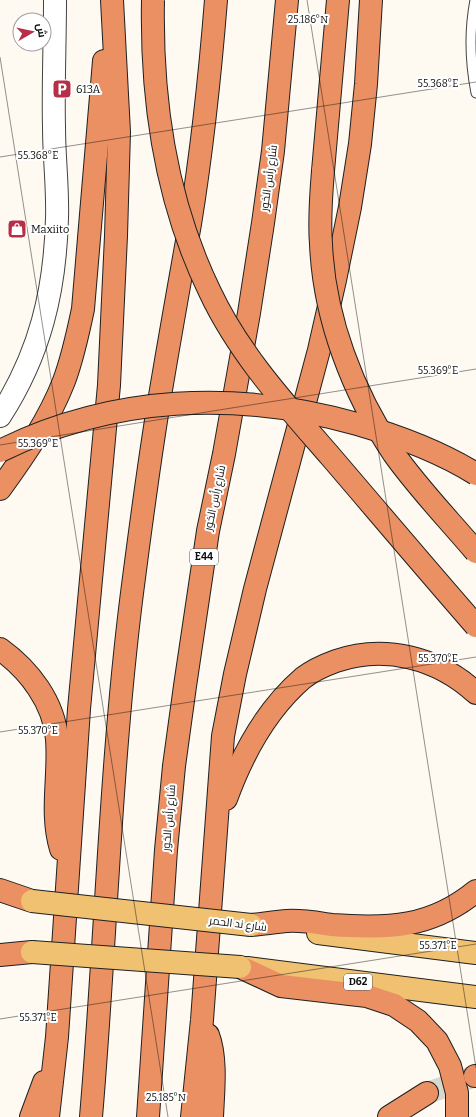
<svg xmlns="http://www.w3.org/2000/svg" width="476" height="1117" viewBox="0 0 476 1117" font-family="Bitter,Cairo,serif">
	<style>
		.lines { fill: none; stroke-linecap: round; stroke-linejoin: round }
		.motorway-tunnel { stroke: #dad7cf; stroke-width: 22; stroke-dasharray: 22 11; stroke-linecap: butt }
		.service-casing { stroke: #424242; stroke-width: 11 }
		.tertiary-casing { stroke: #424242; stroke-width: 24 }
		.primary-casing { stroke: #202020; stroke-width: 24 }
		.motorway-casing { stroke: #202020; stroke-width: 24 }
		.service { stroke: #fff; stroke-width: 9 }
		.tertiary { stroke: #fff; stroke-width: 22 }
		.primary { stroke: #efc170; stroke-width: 22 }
		.motorway { stroke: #eb9063; stroke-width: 22 }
		.primary-bridge-casing { stroke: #202020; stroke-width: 24; stroke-linecap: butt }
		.motorway-bridge-casing { stroke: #202020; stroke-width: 24; stroke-linecap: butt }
		.primary-bridge { stroke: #efc170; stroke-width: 22 }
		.motorway-bridge { stroke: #eb9063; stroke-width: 22 }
		.ticks { fill: none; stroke: #0f0f0f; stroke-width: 1; stroke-opacity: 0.45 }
		.labels { text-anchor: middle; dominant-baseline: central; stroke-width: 4; stroke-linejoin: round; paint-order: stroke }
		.shield { fill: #fff; stroke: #575757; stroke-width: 1 }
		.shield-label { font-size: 10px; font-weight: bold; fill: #0f0f0f }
		.poi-label { font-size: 11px; fill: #0f0f0f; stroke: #fff; text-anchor: start }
		.street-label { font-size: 11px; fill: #0f0f0f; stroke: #fff }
		.ticks-label { font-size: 10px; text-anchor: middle; fill: #0f0f0f; stroke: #fff; stroke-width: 4; stroke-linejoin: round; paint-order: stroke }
	</style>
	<rect width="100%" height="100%" fill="#fefaf1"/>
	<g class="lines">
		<path class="motorway-tunnel" d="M 427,1093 L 473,1077"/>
		<defs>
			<path id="service" d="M 475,0 C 469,31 470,62 476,93"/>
			<path id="tertiary" d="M 0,416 C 40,354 55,292 57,218 C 58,188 54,158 54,127 C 53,85 55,42 55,0"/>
			<g id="primary">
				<path d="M 318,933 L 476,953"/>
				<path d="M 247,968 L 476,997"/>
			</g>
			<g id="motorway">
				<path d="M 323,171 L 338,0"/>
				<path d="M 0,489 C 24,456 49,420 64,381 C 73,357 78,333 83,309 L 104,61"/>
				<path d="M 0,649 C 29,670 54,702 57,739 C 60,776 50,813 61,849"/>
				<path d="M 226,799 C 242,755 267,709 303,678 C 312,671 325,665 336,661 C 385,644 438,658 476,693"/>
				<path d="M 0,890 L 32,901"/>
				<path d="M 251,925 C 263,924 275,922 287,921 C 302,920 318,923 332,925 C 388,929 431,928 476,891"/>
				<path d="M 0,955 L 32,952"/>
				<path d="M 240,967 L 281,986 L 367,996 L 394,1005 L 418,1021 L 437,1041 L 450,1066 L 457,1093 L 457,1117"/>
				<path d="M 208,1035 C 217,1059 213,1092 212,1117"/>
				<path d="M 475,1076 L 476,1076"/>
				<path d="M 31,1117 L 44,1082"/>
				<path d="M 48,1117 L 57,1037 L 79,709 L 109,385 L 116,236 L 119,132 L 112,0"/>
				<path d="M 91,1117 C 106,942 110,767 132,593 C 140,531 148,470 158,408 C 168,347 179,286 190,224 C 202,150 210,75 216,0"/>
				<path d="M 148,1117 L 166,850 L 174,766 L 185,686 L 208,531 L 224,454 L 249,313 L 263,223 L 273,151 L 287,0"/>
				<path d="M 192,1117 L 202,1020 L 223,736 L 235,674 L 255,589 L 319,350 L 335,280 L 350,207 L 360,144 L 366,84 L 371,0"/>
				<path d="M 389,1117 L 427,1093"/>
			</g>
		</defs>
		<use href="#service" class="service-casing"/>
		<use href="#tertiary" class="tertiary-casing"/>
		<use href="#primary" class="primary-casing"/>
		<use href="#motorway" class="motorway-casing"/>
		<use href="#service" class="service"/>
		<use href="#tertiary" class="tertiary"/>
		<use href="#primary" class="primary"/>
		<use href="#motorway" class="motorway"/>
		<defs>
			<g id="primary-bridge">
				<path d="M 32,901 L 251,925"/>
				<path d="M 32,952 L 240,967"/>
			</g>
			<g id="motorway-bridge">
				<path d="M 153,0 C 151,99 166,202 210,292 C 239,354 286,405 331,457 C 379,513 427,570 476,626"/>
				<path d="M 323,171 C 321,195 319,220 321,244 C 324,318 353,393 394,454 C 418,488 449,520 476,552"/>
				<path d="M 0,451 C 113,395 237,390 357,424 C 398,436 439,451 476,474"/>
			</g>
		</defs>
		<use href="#primary-bridge" class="primary-bridge-casing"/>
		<use href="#motorway-bridge" class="motorway-bridge-casing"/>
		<use href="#primary-bridge" class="primary-bridge"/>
		<use href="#motorway-bridge" class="motorway-bridge"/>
	</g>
	<path class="ticks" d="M 307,0 L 476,1068M 0,57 L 168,1117M 0,157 L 476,82M 0,445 L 476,369M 0,732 L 476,657M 0,1019 L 476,944"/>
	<defs>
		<symbol id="parking-square" viewBox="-11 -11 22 22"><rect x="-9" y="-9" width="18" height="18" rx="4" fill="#b62f46" stroke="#fff"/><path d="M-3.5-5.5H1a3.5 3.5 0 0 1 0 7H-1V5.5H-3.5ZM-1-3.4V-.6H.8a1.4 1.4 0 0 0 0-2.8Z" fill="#fff"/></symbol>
		<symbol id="shop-square" viewBox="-11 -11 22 22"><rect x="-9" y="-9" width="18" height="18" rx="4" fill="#b62f46" stroke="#fff"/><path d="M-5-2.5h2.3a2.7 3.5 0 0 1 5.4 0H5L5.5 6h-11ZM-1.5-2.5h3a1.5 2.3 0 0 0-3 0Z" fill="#fff"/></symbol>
	</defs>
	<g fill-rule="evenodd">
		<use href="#parking-square" x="51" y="78" width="22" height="22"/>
		<use href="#shop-square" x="6" y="218" width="22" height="22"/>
	</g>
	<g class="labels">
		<g class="shield">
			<rect x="190" y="549" width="28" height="16" rx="3"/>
			<rect x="344" y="974" width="28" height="16" rx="3"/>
		</g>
		<g class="shield-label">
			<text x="204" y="557">E44</text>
			<text x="358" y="982">D62</text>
		</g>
		<g class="poi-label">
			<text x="76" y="89">613A</text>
			<text x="31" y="229">Maxiito</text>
		</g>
		<g class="street-label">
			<text transform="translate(269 178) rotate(-82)">شارع رأس الخور</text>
			<text transform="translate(215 498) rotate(-78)">شارع رأس الخور</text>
			<text transform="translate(169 818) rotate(-85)">شارع رأس الخور</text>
			<text transform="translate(238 924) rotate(7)">شارع ند الحمر</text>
		</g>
	</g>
	<g class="ticks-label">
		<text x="308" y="23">25.186°N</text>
		<text x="438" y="87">55.368°E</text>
		<text x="38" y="159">55.368°E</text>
		<text x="438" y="374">55.369°E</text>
		<text x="38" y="447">55.369°E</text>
		<text x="438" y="662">55.370°E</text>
		<text x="38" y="734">55.370°E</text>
		<text x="438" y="949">55.371°E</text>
		<text x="38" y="1021">55.371°E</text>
		<text x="166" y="1101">25.185°N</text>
	</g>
	<g transform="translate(32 32) rotate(81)"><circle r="19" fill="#ffffff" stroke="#9f9f9f"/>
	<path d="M0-3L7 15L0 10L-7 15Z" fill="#b62f46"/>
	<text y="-6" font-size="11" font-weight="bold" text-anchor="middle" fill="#0f0f0f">ش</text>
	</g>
</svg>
